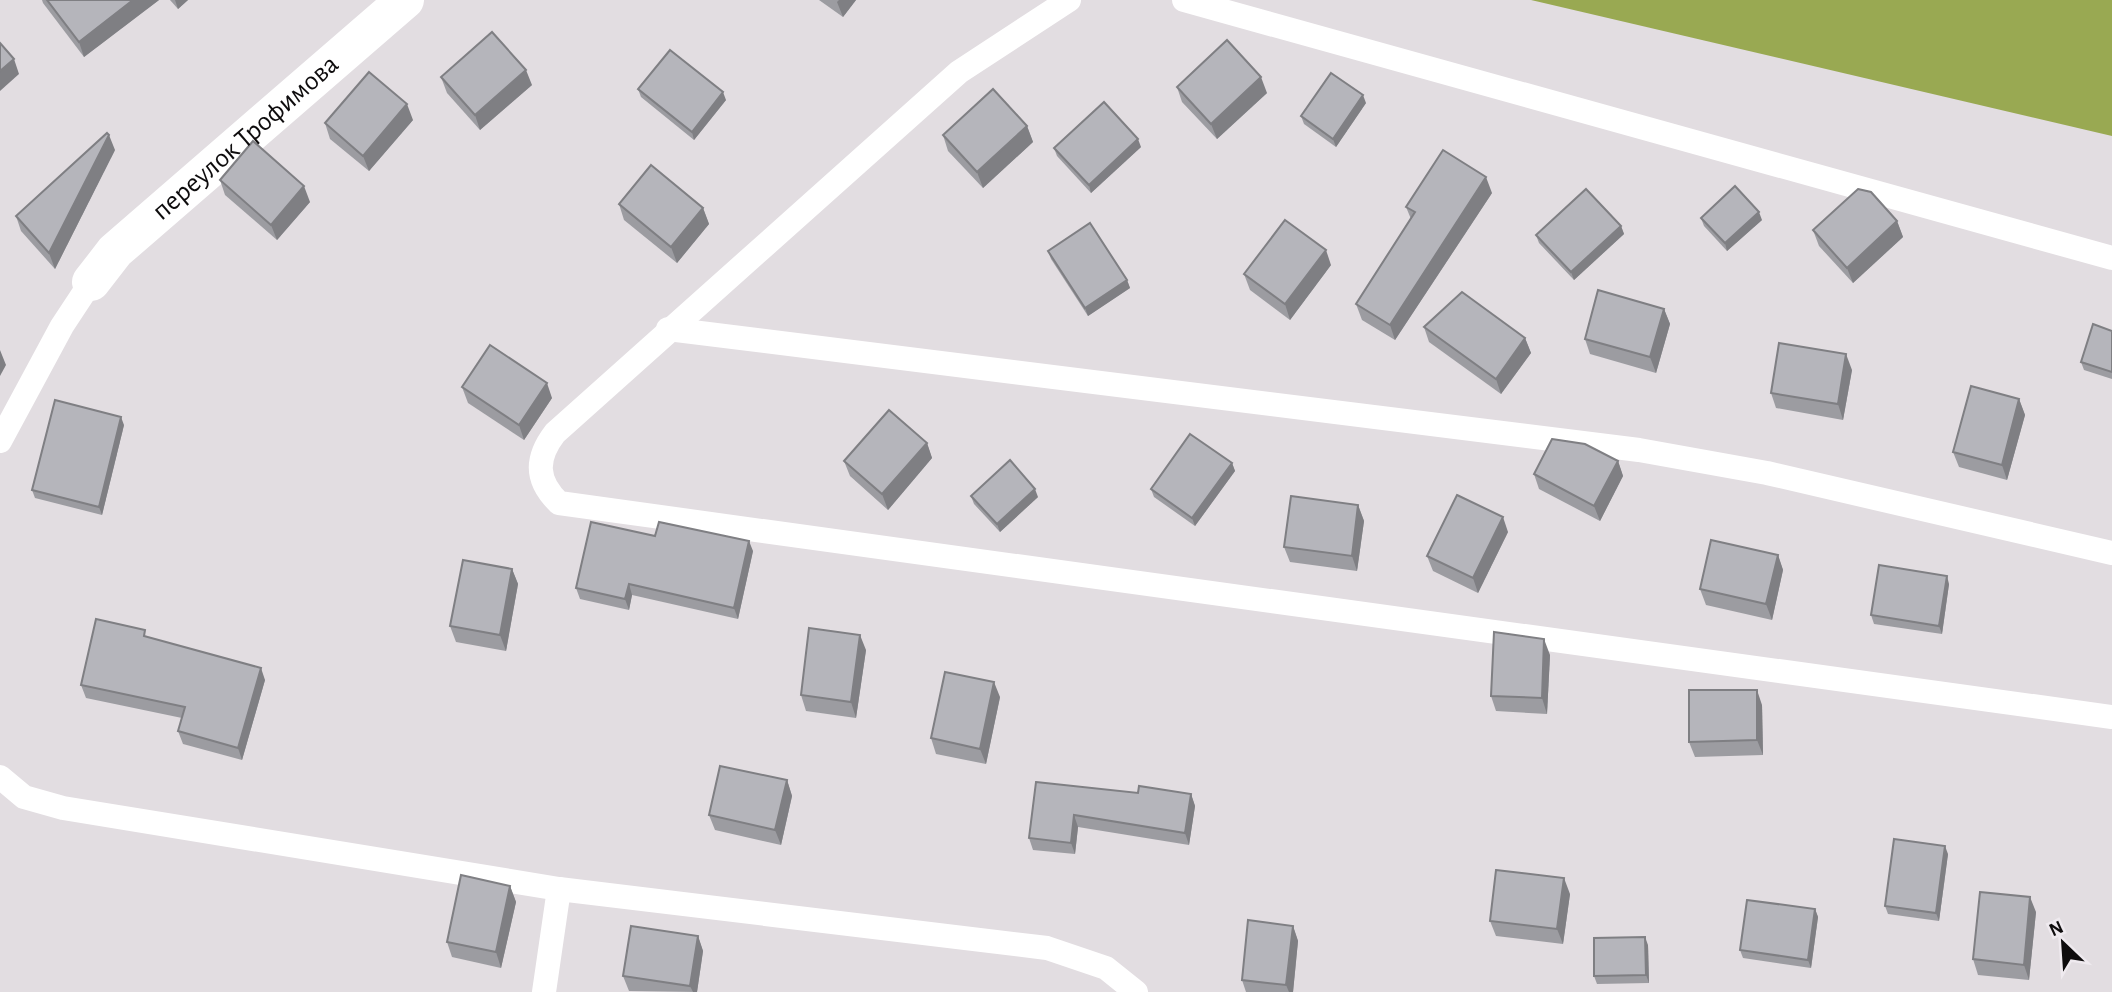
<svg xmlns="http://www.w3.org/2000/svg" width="2112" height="992" viewBox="0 0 2112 992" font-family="'Alegreya Sans',sans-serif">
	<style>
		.forest { fill: #99a952 }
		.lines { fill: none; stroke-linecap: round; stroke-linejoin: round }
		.service { stroke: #fff; stroke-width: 24 }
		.minor { stroke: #fff; stroke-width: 38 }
		.wall { fill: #9c9ca1 }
		.shaded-wall { fill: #7f7f83 }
		.building { fill: #b5b5bb; stroke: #7f7f83; stroke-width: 2 }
		.labels { text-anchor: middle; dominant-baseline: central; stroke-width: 5; stroke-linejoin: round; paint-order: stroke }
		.street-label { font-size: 28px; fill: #0e0c0d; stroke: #efeaef }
	</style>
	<rect width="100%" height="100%" fill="#e2dde1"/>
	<path class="forest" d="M 1532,0 L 2112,0 L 2112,136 L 1531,0 Z"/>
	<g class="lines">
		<g class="service">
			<path d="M 1069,0 L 959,72 L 555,433 C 535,459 536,481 559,503 L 2112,717"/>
			<path d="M 1184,0 L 2112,258"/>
			<path d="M 668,329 L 1639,450 L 1767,473 L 2112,553"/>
			<path d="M 0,441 L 62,326 L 91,282"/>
			<path d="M 0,777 L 24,797 L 63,808 L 559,889"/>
			<path d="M 544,992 L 559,889 L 1047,948 L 1106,968 L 1136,992"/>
		</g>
		<path class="minor" id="s1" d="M 91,282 L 115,251 L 405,0"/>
	</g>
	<g class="wall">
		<path d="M 42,0 L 159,0 L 84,57 L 43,3 Z"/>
		<path d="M 170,0 L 188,0 L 178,9 Z"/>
		<path d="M 819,0 L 856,0 L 843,17 Z"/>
		<path d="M 441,77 L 532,85 L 480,130 L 447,93 Z"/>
		<path d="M 1177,87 L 1267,93 L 1217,139 L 1182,102 Z"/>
		<path d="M 638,89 L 726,100 L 694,140 L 641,97 Z"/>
		<path d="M 1366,103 L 1336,147 L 1304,124 L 1301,116 Z"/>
		<path d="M 413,120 L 369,171 L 330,139 L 325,123 Z"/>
		<path d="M 1027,126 L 1033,142 L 983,188 L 948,151 L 943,135 Z"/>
		<path d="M 1141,147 L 1091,193 L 1057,156 L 1054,148 Z"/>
		<path d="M 115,150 L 55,269 L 21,231 L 16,216 Z"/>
		<path d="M 220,180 L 310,202 L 277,240 L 225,195 Z"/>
		<path d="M 1492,193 L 1395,340 L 1362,320 L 1356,304 L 1411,219 L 1406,207 Z"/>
		<path d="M 619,204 L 703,208 L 709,224 L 677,263 L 624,220 Z"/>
		<path d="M 1701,218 L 1762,220 L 1727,251 L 1704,226 Z"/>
		<path d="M 1897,221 L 1903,237 L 1853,283 L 1819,246 L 1813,230 Z"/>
		<path d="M 1621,226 L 1624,234 L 1574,280 L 1539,243 L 1536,235 Z"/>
		<path d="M 1048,251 L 1127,280 L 1130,288 L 1088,316 L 1051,259 Z"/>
		<path d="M 1331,265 L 1290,320 L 1250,290 L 1244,274 Z"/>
		<path d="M 1664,309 L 1670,324 L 1656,373 L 1590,354 L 1585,339 Z"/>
		<path d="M 1424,327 L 1525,338 L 1531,353 L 1501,394 L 1429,342 Z"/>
		<path d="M 2112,331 L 2112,379 L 2084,370 L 2081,362 Z"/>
		<path d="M 1852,370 L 1843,420 L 1776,408 L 1771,393 Z"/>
		<path d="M 462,387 L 552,398 L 524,440 L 468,403 Z"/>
		<path d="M 2019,399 L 2025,415 L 2007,480 L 1959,467 L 1953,452 Z"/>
		<path d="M 124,425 L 102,515 L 35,498 L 32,490 Z"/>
		<path d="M 927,443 L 932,458 L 888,510 L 850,476 L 844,461 Z"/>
		<path d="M 1618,461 L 1623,476 L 1600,521 L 1539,489 L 1534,474 Z"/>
		<path d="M 1232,463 L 1235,471 L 1195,526 L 1154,497 L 1151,489 Z"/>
		<path d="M 971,496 L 1038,497 L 1000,532 L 974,504 Z"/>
		<path d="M 1358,505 L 1364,521 L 1357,571 L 1290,562 L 1284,547 Z"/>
		<path d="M 1508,532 L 1478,593 L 1433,571 L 1427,556 Z"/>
		<path d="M 655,536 L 753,551 L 738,619 L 632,595 L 629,610 L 580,599 L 576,588 Z"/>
		<path d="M 1778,555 L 1783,570 L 1772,620 L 1706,605 L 1700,589 Z"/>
		<path d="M 512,569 L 518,584 L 506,651 L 456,642 L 450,626 Z"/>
		<path d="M 1949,584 L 1942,634 L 1874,624 L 1871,615 Z"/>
		<path d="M 148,637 L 265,680 L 242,760 L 183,744 L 178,731 L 182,718 L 86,698 L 81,685 Z"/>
		<path d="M 866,650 L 856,718 L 806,711 L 801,695 Z"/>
		<path d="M 1550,655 L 1547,714 L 1496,711 L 1491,696 Z"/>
		<path d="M 1000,697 L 986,764 L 936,754 L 931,738 Z"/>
		<path d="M 1762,705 L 1763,755 L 1695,757 L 1689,742 Z"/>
		<path d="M 787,780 L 792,796 L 781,845 L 715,830 L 709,815 Z"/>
		<path d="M 1036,782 L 1138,793 L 1191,794 L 1195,806 L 1189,845 L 1078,827 L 1075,854 L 1033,850 L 1029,838 Z"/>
		<path d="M 1948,854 L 1939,921 L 1888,914 L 1885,906 Z"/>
		<path d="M 510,886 L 516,902 L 501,968 L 452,957 L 447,942 Z"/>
		<path d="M 1570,894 L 1563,944 L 1496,936 L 1490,921 Z"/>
		<path d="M 1815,909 L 1818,917 L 1811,968 L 1743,958 L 1740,950 Z"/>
		<path d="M 2036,912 L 2029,980 L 1978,975 L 1973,959 Z"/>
		<path d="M 1293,926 L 1298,941 L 1293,992 L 1246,992 L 1242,980 Z"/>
		<path d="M 698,936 L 703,951 L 697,992 L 629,991 L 623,976 Z"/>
		<path d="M 1648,945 L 1649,983 L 1597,984 L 1594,976 Z"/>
	</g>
	<g class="shaded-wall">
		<path d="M 133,0 L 159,0 L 84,57 L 79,42 Z"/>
		<path d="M 175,0 L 188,0 L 178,9 Z"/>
		<path d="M 839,0 L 856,0 L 843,17 L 837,2 Z"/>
		<path d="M 14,59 L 19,74 L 0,91 L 0,71 Z"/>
		<path d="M 526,70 L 532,85 L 480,130 L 475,115 Z"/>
		<path d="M 1261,77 L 1267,93 L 1217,139 L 1211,124 Z"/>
		<path d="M 723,92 L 726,100 L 694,140 L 692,132 Z"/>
		<path d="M 1363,95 L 1366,103 L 1336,147 L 1333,139 Z"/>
		<path d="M 407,104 L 413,120 L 369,171 L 363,156 Z"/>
		<path d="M 1027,126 L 1033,142 L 983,188 L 977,172 Z"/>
		<path d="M 109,135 L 115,150 L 55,269 L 49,253 Z"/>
		<path d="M 1138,139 L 1141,147 L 1091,193 L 1089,185 Z"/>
		<path d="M 1486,177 L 1492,193 L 1395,340 L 1390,325 Z"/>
		<path d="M 304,186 L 310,202 L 277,240 L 271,225 Z"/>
		<path d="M 703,208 L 709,224 L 677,263 L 671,247 Z"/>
		<path d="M 1759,212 L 1762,220 L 1727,251 L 1725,243 Z"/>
		<path d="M 1897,221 L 1903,237 L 1853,283 L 1847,268 Z"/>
		<path d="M 1621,226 L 1624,234 L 1574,280 L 1571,272 Z"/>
		<path d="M 1326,250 L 1331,265 L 1290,320 L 1285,304 Z"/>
		<path d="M 1127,280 L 1130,288 L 1088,316 L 1085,308 Z"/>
		<path d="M 1664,309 L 1670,324 L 1656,373 L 1650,357 Z"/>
		<path d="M 1525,338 L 1531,353 L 1501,394 L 1496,379 Z"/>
		<path d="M 0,350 L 6,365 L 0,376 Z"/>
		<path d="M 1846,354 L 1852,370 L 1843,420 L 1838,404 Z"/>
		<path d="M 547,383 L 552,398 L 524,440 L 519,425 Z"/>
		<path d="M 2019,399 L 2025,415 L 2007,480 L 2002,465 Z"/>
		<path d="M 121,417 L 124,425 L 102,515 L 99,507 Z"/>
		<path d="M 927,443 L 932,458 L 888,510 L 882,494 Z"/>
		<path d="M 1618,461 L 1623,476 L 1600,521 L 1594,506 Z"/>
		<path d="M 1232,463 L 1235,471 L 1195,526 L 1192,518 Z"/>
		<path d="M 1035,489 L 1038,497 L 1000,532 L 997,524 Z"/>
		<path d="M 1358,505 L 1364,521 L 1357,571 L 1352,556 Z"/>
		<path d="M 1503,517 L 1508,532 L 1478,593 L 1473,578 Z"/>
		<path d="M 749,541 L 753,551 L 738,619 L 734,608 Z"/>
		<path d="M 1778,555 L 1783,570 L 1772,620 L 1766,604 Z"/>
		<path d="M 512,569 L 518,584 L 506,651 L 500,635 Z"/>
		<path d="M 1947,576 L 1949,584 L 1942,634 L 1939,626 Z"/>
		<path d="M 629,584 L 632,595 L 629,610 L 625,599 Z"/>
		<path d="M 860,635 L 866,650 L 856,718 L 851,702 Z"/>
		<path d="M 1544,639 L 1550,655 L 1547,714 L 1542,698 Z"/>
		<path d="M 261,668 L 265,680 L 242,760 L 238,748 Z"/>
		<path d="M 994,682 L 1000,697 L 986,764 L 980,749 Z"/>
		<path d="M 1757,690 L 1762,705 L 1763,755 L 1757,740 Z"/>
		<path d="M 787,780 L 792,796 L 781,845 L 775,830 Z"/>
		<path d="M 1191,794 L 1195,806 L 1189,845 L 1185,833 Z"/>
		<path d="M 1074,815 L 1078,827 L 1075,854 L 1071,843 Z"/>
		<path d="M 1945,846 L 1948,854 L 1939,921 L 1936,913 Z"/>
		<path d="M 1564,878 L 1570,894 L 1563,944 L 1557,929 Z"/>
		<path d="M 510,886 L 516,902 L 501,968 L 496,952 Z"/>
		<path d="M 2030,897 L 2036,912 L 2029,980 L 2024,965 Z"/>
		<path d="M 1815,909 L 1818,917 L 1811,968 L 1808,960 Z"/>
		<path d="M 1293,926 L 1298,941 L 1293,992 L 1289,992 L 1286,985 Z"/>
		<path d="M 698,936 L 703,951 L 697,992 L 693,992 L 690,986 Z"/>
		<path d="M 1645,937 L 1648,945 L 1649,983 L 1646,975 Z"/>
	</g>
	<g class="building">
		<path d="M 47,0 L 133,0 L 79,42 Z"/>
		<path d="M 492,32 L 526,70 L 475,115 L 441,77 Z"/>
		<path d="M 1227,40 L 1261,77 L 1211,124 L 1177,87 Z"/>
		<path d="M 0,43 L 14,59 L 0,71 Z"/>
		<path d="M 670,50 L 723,92 L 692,132 L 638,89 Z"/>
		<path d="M 369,72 L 407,104 L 363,156 L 325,123 Z"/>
		<path d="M 1331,73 L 1363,95 L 1333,139 L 1301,116 Z"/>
		<path d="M 993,89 L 1027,126 L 977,172 L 943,135 Z"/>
		<path d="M 1104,102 L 1138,139 L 1089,185 L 1054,148 Z"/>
		<path d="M 107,133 L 109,135 L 49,253 L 16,216 Z"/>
		<path d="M 253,141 L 304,186 L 271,225 L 220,180 Z"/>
		<path d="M 1443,150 L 1486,177 L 1390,325 L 1356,304 L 1415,212 L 1406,207 Z"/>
		<path d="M 651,165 L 703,208 L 671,247 L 619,204 Z"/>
		<path d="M 1735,186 L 1759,212 L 1725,243 L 1701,218 Z"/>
		<path d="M 1586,189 L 1621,226 L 1571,272 L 1536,235 Z"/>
		<path d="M 1858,189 L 1871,192 L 1897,221 L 1847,268 L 1813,230 Z"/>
		<path d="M 1285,220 L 1326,250 L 1285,304 L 1244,274 Z"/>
		<path d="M 1090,223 L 1127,280 L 1085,308 L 1048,251 Z"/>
		<path d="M 1598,290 L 1664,309 L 1650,357 L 1585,339 Z"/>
		<path d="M 1462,292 L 1525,338 L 1496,379 L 1424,327 Z"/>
		<path d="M 2093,324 L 2112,331 L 2112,372 L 2081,362 Z"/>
		<path d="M 1779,343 L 1846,354 L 1838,404 L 1771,393 Z"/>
		<path d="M 490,345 L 547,383 L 519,425 L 462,387 Z"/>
		<path d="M 1971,386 L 2019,399 L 2002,465 L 1953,452 Z"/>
		<path d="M 55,400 L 121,417 L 99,507 L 32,490 Z"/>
		<path d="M 889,410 L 927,443 L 882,494 L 844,461 Z"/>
		<path d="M 1190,434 L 1232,463 L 1192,518 L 1151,489 Z"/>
		<path d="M 1552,439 L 1585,444 L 1618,461 L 1594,506 L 1534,474 Z"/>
		<path d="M 1010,460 L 1035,489 L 997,524 L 971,496 Z"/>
		<path d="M 1457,495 L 1503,517 L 1473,578 L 1427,556 Z"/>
		<path d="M 1291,496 L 1358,505 L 1352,556 L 1284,547 Z"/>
		<path d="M 591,522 L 655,536 L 659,522 L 749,541 L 734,608 L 629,584 L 625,599 L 576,588 Z"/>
		<path d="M 1711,540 L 1778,555 L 1766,604 L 1700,589 Z"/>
		<path d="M 463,560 L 512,569 L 500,635 L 450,626 Z"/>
		<path d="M 1879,565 L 1947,576 L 1939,626 L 1871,615 Z"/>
		<path d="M 96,619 L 145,630 L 144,636 L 261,668 L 238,748 L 178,731 L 185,707 L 81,685 Z"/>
		<path d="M 809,628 L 860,635 L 851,702 L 801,695 Z"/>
		<path d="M 1494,632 L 1544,639 L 1542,698 L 1491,696 Z"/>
		<path d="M 945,672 L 994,682 L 980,749 L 931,738 Z"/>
		<path d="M 1689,690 L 1757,690 L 1757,740 L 1689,742 Z"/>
		<path d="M 720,766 L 787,780 L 775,830 L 709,815 Z"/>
		<path d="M 1036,782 L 1138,793 L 1139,786 L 1191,794 L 1185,833 L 1074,815 L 1071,843 L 1029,838 Z"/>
		<path d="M 1894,839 L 1945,846 L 1936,913 L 1885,906 Z"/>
		<path d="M 1496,870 L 1564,878 L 1557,929 L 1490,921 Z"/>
		<path d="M 461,875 L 510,886 L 496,952 L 447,942 Z"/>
		<path d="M 1980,892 L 2030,897 L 2024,965 L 1973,959 Z"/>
		<path d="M 1747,900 L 1815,909 L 1808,960 L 1740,950 Z"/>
		<path d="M 1248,920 L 1293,926 L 1286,985 L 1242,980 Z"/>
		<path d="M 631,926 L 698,936 L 690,986 L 623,976 Z"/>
		<path d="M 1645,937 L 1646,975 L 1594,976 L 1594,938 Z"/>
	</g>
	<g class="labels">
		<g class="street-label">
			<text stroke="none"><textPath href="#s1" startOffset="212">переулок Трофимова</textPath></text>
		</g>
	</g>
	<g transform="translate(2063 943) rotate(335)" stroke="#efeaef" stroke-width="5" paint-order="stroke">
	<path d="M0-5L12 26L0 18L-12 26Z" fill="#0e0c0d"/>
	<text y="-10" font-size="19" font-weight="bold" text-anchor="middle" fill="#0e0c0d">N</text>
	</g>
</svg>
